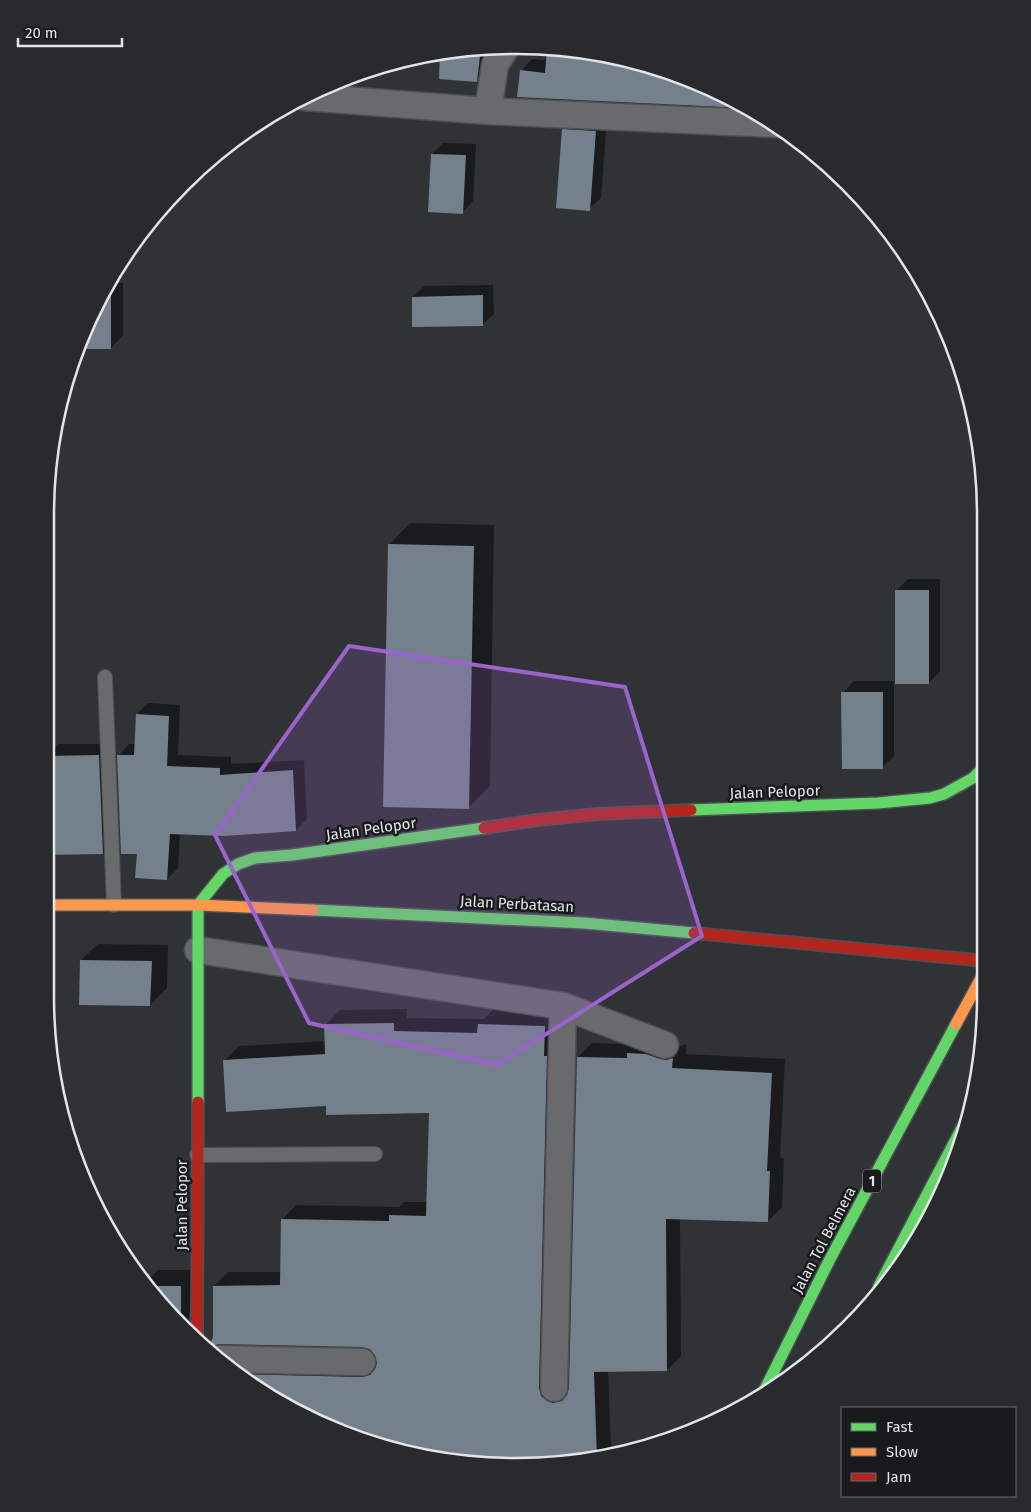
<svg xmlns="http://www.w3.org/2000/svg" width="1031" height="1512" viewBox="0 0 1031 1512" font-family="'Fira Sans',sans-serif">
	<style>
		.shadow { fill: #0007 }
		.building { fill: #74818d }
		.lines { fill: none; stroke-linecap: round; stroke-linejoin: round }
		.lane-casing { stroke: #4d5052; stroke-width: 16 }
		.street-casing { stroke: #4d5052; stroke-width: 29 }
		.fast-casing { stroke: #4d5052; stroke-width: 14 }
		.slow-casing { stroke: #4d5052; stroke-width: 14 }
		.jam-casing { stroke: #4d5052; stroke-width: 14 }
		.lane { stroke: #686a6c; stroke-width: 14 }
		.street { stroke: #686a6c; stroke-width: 26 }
		.fast { stroke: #63d668; stroke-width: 11 }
		.slow { stroke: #ff974d; stroke-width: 11 }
		.jam { stroke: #b3261e; stroke-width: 11 }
		.marked { fill: #9a64cc; fill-opacity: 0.2; stroke: #9a64cc; stroke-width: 4; stroke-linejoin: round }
		.labels { text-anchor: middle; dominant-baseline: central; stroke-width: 5; stroke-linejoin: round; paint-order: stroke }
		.shield { fill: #181a1c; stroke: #a5a8ac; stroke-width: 1 }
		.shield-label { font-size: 14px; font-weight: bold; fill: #e2e5e9 }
		.street-label { font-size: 15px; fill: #e2e5e9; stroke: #181a1c }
		.rim { fill: none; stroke: #e2e5e9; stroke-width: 2.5 }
	</style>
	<rect width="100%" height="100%" fill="#303336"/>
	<g class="shadow">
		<path d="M 493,47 L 491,66 L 477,80 L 442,52 Z"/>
		<path d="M 546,48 L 607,54 L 695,81 L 743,106 L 519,96 L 521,71 L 532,59 L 545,60 Z"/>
		<path d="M 387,65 L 381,71 L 371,70 Z"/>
		<path d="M 575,119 L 607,120 L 601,198 L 589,209 L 563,130 Z"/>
		<path d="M 443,143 L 476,144 L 473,201 L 462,213 L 432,154 Z"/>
		<path d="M 196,172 L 196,183 L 185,195 L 174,195 L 183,183 Z"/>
		<path d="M 111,283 L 123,283 L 123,335 L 111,348 L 80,348 L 94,307 Z"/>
		<path d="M 493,285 L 494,314 L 482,325 L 413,297 L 424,286 Z"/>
		<path d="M 410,523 L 494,525 L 490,786 L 468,808 L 389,545 Z"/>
		<path d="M 908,579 L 940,579 L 940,671 L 929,683 L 896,591 Z"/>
		<path d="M 854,681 L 894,681 L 894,756 L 883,767 L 843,693 Z"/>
		<path d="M 148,703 L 180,705 L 178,755 L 231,757 L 231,764 L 304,760 L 307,819 L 296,830 L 180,833 L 178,868 L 167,879 L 138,853 L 118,756 L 129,744 L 136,744 L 137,714 Z"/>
		<path d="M 58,744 L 111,744 L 115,840 L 103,853 L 45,854 L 46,757 Z"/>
		<path d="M 98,944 L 168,945 L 167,988 L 150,1005 L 81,960 Z"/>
		<path d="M 407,1009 L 407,1018 L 484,1019 L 493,1010 L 559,1012 L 561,1387 L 568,1389 L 570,1389 L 578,1057 L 592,1043 L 682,1046 L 686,1044 L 686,1054 L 785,1059 L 780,1158 L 784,1158 L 782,1207 L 768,1221 L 680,1219 L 681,1356 L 667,1370 L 608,1370 L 611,1447 L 599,1458 L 484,1466 L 336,1431 L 229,1370 L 233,1360 L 378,1363 L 376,1355 L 371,1348 L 214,1286 L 228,1272 L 282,1272 L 282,1220 L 296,1205 L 399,1207 L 404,1202 L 427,1202 L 431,1112 L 327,1105 L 224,1061 L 239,1046 L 326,1041 L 326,1024 L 340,1010 Z"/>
		<path d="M 158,1270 L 198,1270 L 187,1325 L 146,1281 Z"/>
	</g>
	<g class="building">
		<path d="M 481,48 L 477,82 L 439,79 L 440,52 Z"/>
		<path d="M 547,48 L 607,54 L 695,81 L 746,108 L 517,97 L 520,70 L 545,73 Z"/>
		<path d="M 562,129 L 596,131 L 590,211 L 556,208 Z"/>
		<path d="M 431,154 L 466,155 L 463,214 L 428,212 Z"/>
		<path d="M 111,284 L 111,349 L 79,349 L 94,307 Z"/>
		<path d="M 483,295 L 483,326 L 412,327 L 412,297 Z"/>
		<path d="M 388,544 L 474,546 L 469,809 L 383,807 Z"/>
		<rect x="895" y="590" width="34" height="94"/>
		<path d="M 841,692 L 883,692 L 883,769 L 842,769 Z"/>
		<path d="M 136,714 L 169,716 L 167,766 L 220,768 L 220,775 L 293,770 L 296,831 L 224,836 L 170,834 L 167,880 L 135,878 L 137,854 L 121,854 L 117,755 L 134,755 Z"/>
		<path d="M 99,755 L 103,854 L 46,855 L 45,756 Z"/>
		<path d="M 80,960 L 152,961 L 150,1006 L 79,1005 Z"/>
		<path d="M 394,1023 L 394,1031 L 477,1033 L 478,1024 L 545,1026 L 544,1056 L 547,1056 L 539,1388 L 541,1396 L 547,1401 L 553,1403 L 562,1401 L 567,1395 L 569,1388 L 577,1057 L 627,1058 L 627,1053 L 646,1054 L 660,1059 L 667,1060 L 673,1058 L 672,1068 L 772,1073 L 767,1171 L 770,1171 L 768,1222 L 666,1219 L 667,1371 L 594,1372 L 597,1459 L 501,1465 L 478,1464 L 458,1460 L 458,1454 L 430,1453 L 336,1431 L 237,1374 L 362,1377 L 370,1375 L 375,1369 L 377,1363 L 375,1355 L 370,1349 L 362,1347 L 219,1344 L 212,1346 L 209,1348 L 208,1347 L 211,1343 L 213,1336 L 213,1286 L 280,1285 L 281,1219 L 389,1221 L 389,1215 L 426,1216 L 429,1113 L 326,1115 L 326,1106 L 226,1112 L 223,1060 L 325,1054 L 324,1024 Z"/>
		<path d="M 151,1286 L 181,1286 L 181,1319 Z"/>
	</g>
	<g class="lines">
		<defs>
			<g id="lane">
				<path d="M 105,677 L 114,905"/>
				<path d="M 197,1155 L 375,1154"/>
			</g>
			<g id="street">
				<path d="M 305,97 L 488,111 L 776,124"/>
				<path d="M 488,111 L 495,65 L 507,46"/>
				<path d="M 198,950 L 563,1006 L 665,1045"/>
				<path d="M 219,1359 L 362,1362"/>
				<path d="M 554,1388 L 563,1006"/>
			</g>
			<g id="fast">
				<path d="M 691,810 L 878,803 L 930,798 L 944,794 L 973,778 L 986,765"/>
				<path d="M 313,910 L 584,923 L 694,933"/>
				<path d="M 198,1102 L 198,905 L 223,874 L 238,864 L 255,858 L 292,855 L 484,828"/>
				<path d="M 879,1286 L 965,1122"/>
				<path d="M 762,1395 L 829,1261 L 956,1024"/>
			</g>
			<g id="slow">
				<path d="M 45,905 L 198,905 L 313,910"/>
				<path d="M 956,1024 L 986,969"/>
			</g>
			<g id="jam">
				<path d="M 484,828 L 537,820 L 598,814 L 691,810"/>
				<path d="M 694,933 L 986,961"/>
				<path d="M 197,1336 L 198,1102"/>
			</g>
		</defs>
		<use href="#lane" class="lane-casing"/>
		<use href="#street" class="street-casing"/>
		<use href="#fast" class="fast-casing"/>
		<use href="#slow" class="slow-casing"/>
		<use href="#jam" class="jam-casing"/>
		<use href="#lane" class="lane"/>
		<use href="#street" class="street"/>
		<use href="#fast" class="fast"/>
		<use href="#slow" class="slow"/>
		<use href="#jam" class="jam"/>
	</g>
	<path class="marked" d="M 349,646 L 625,687 L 702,936 L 497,1065 L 309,1023 L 215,835 Z"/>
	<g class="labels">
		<rect class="shield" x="863" y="1169.5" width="18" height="23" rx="4"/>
		<g class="shield-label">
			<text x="872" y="1181">1</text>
		</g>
		<g class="street-label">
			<text transform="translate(775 792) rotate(-2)">Jalan Pelopor</text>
			<text transform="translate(371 829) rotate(-8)">Jalan Pelopor</text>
			<text transform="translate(517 904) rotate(3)">Jalan Perbatasan</text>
			<text transform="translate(182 1205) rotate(-90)">Jalan Pelopor</text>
			<text transform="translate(824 1240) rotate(-62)">Jalan Tol Belmera</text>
		</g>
	</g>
	<path d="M0 0H1031V1512H0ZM515 54H516A461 461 0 0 1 977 515V997A461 461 0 0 1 516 1458H515A461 461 0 0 1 54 997V515A461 461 0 0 1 515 54Z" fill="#282a2c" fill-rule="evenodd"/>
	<path class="rim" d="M515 54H516A461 461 0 0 1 977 515V997A461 461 0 0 1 516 1458H515A461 461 0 0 1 54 997V515A461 461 0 0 1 515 54Z"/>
	<rect x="841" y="1407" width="175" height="90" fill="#181a1c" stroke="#696b6e"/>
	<rect x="851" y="1423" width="25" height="8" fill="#63d668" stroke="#696b6e"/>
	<text x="886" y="1432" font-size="15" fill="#e2e5e9">Fast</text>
	<rect x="851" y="1448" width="25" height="8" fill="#ff974d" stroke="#696b6e"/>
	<text x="886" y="1457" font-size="15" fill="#e2e5e9">Slow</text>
	<rect x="851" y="1473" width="25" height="8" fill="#b3261e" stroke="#696b6e"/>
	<text x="886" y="1482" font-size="15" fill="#e2e5e9">Jam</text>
	<path d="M18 38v8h104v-8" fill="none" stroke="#e2e5e9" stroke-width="2.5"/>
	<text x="25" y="38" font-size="15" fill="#e2e5e9" stroke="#181a1c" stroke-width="4" paint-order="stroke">20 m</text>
</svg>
